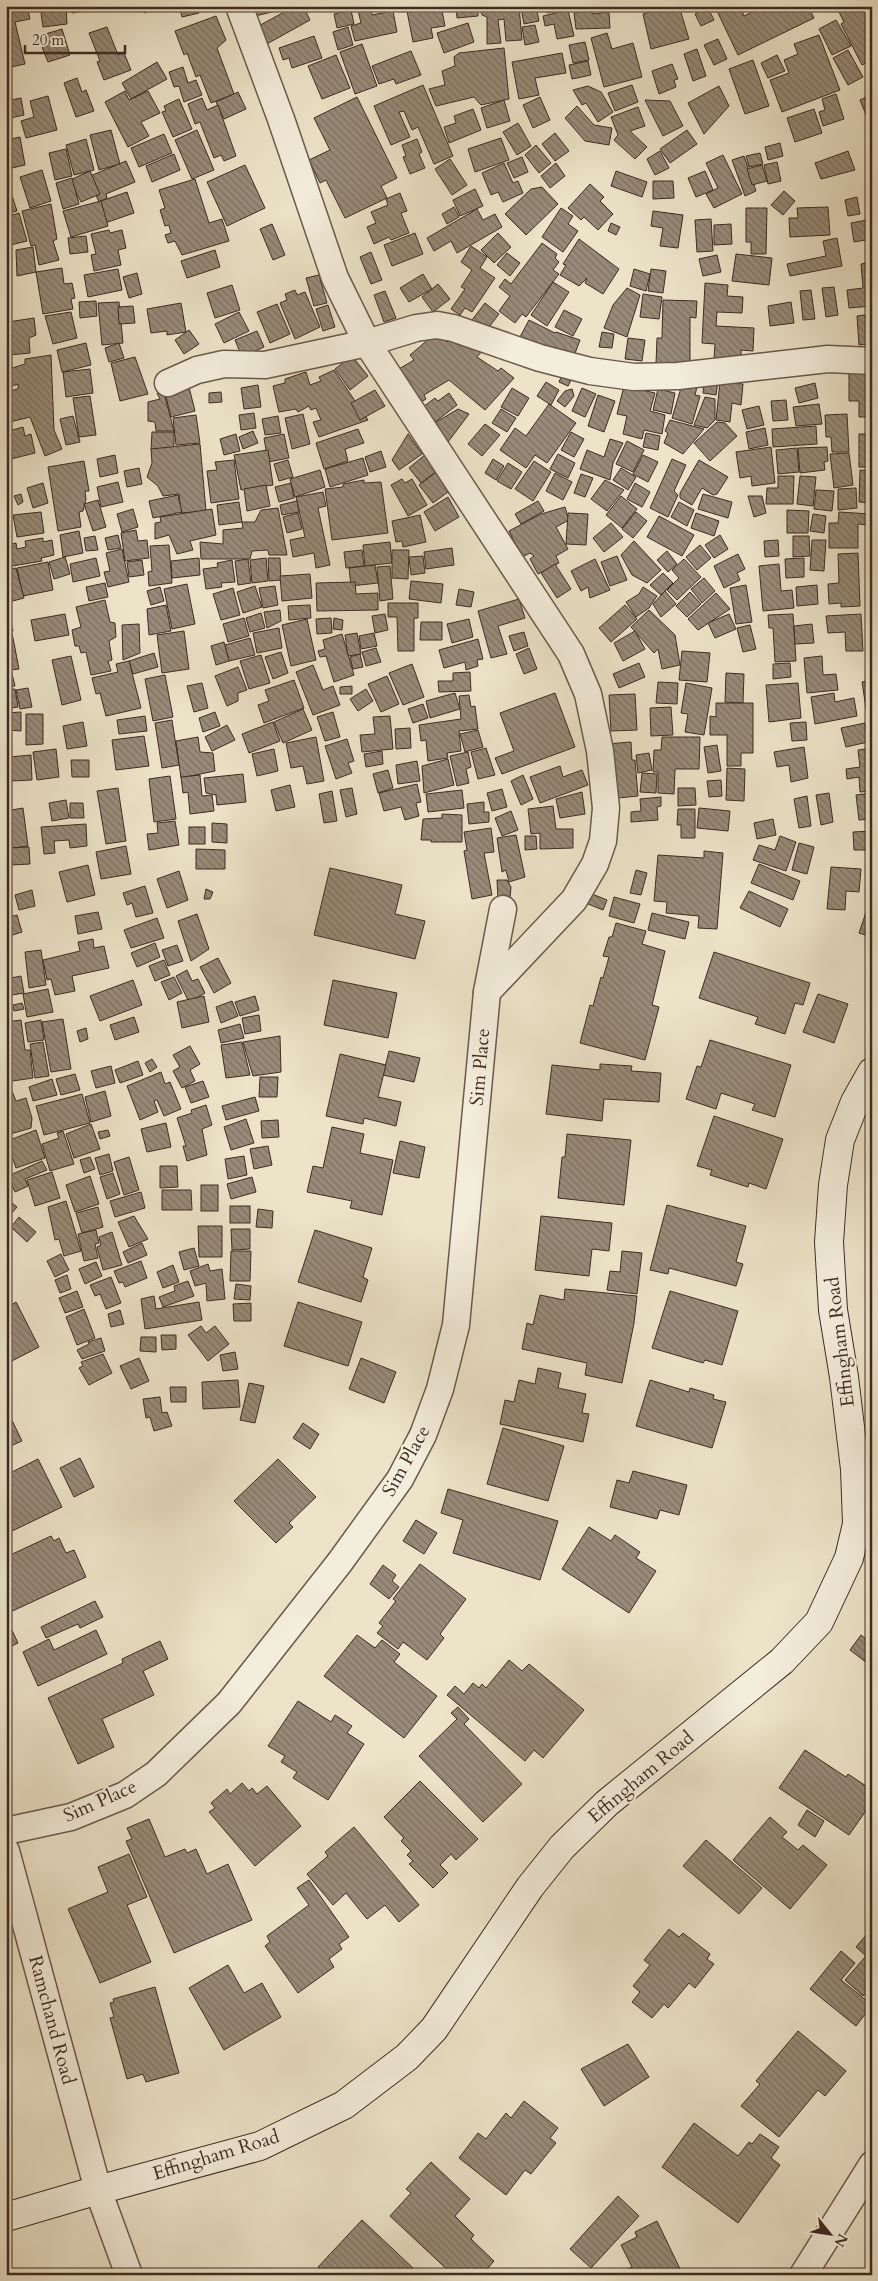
<svg xmlns="http://www.w3.org/2000/svg" width="878" height="2281" viewBox="0 0 878 2281" font-family="Cardo,serif">
	<style>
		.building { fill: url(#building-back-hatch); stroke: #3e2b23 }
		.lines { fill: none; stroke-linecap: round; stroke-linejoin: round }
		.street-casing { stroke: #6a594c; stroke-width: 29 }
		.secondary-casing { stroke: #3e2b23; stroke-width: 30 }
		.street { stroke: #f3eddb; stroke-width: 26 }
		.secondary { stroke: #f3eddb; stroke-width: 28 }
		.labels { text-anchor: middle; dominant-baseline: central; stroke-width: 4.5; stroke-linejoin: round; paint-order: stroke }
		.street-label { font-size: 19px; fill: #3e2b23; stroke: #f3eddb }
	</style>
	<defs>
		<pattern id="building-back-hatch" width="6" height="6" patternUnits="userSpaceOnUse" patternTransform="scale(1.25)"><rect width="6" height="6" fill="#988b79"/><path d="M-1 5l2 2M0 0l6 6M5-1l2 2" fill="none" stroke="#7d7263"/></pattern>
	</defs>
	<rect width="100%" height="100%" fill="#ece3c8"/>
	<filter id="stains"><feTurbulence type="fractalNoise" baseFrequency=".004" numOctaves="4"/><feColorMatrix values="0 0 0 0 .2 0 0 0 0 .09 0 0 0 0 .02 0 0 0 .5 -.17"/></filter>
	<radialGradient id="worn" r=".72"><stop offset=".6" stop-color="#630" stop-opacity="0"/><stop offset="1" stop-color="#630" stop-opacity=".3"/></radialGradient>
	<g class="building">
		<path d="M 27,6 L 30,19 L 15,22 L 25,64 L 6,68 L 6,7 Z"/>
		<path d="M 40,6 L 66,6 L 67,24 L 43,27 Z"/>
		<path d="M 71,6 L 102,6 L 102,8 L 72,13 Z"/>
		<path d="M 141,6 L 160,6 L 144,13 Z"/>
		<path d="M 179,6 L 197,6 L 199,13 L 182,17 Z"/>
		<path d="M 252,6 L 275,6 L 276,11 L 255,16 Z"/>
		<path d="M 295,6 L 303,6 L 310,20 L 265,45 L 255,28 Z"/>
		<path d="M 333,6 L 351,6 L 335,11 Z"/>
		<path d="M 372,6 L 396,6 L 373,11 Z"/>
		<path d="M 406,6 L 441,6 L 445,26 L 431,28 L 433,38 L 413,42 Z"/>
		<path d="M 444,6 L 478,6 L 478,16 L 457,18 L 456,7 L 444,8 Z"/>
		<path d="M 519,6 L 522,40 L 506,41 L 504,19 L 498,20 L 501,43 L 487,44 L 487,17 L 482,15 L 480,7 Z"/>
		<path d="M 536,6 L 539,21 L 524,24 L 521,8 Z"/>
		<path d="M 546,6 L 571,6 L 571,9 L 547,13 Z"/>
		<path d="M 671,6 L 679,6 L 689,39 L 651,49 L 643,14 Z"/>
		<path d="M 727,6 L 740,6 L 744,16 L 764,6 L 808,6 L 814,18 L 738,55 L 717,11 Z"/>
		<path d="M 846,6 L 872,6 L 872,60 L 862,65 L 841,24 L 844,22 L 838,10 Z"/>
		<path d="M 371,7 L 372,15 L 393,11 L 397,32 L 355,41 L 351,26 L 361,23 L 358,10 Z"/>
		<path d="M 708,8 L 714,20 L 701,26 L 695,14 Z"/>
		<path d="M 351,10 L 354,24 L 337,28 L 334,14 Z"/>
		<path d="M 568,10 L 574,36 L 557,39 L 554,24 L 545,26 L 543,16 Z"/>
		<path d="M 592,10 L 593,14 L 609,12 L 610,28 L 576,29 L 574,13 Z"/>
		<path d="M 216,16 L 226,40 L 217,48 L 234,94 L 211,103 L 200,75 L 196,77 L 187,53 L 184,55 L 175,31 Z"/>
		<path d="M 836,20 L 851,46 L 832,55 L 819,29 Z"/>
		<path d="M 468,23 L 474,42 L 444,53 L 437,33 Z"/>
		<path d="M 535,25 L 539,42 L 525,45 L 522,27 Z"/>
		<path d="M 107,27 L 118,55 L 124,53 L 131,70 L 104,80 L 97,62 L 100,61 L 89,33 Z"/>
		<path d="M 348,27 L 353,45 L 338,50 L 333,32 Z"/>
		<path d="M 62,29 L 70,55 L 48,62 L 42,47 L 46,46 L 42,35 Z"/>
		<path d="M 607,33 L 612,49 L 633,43 L 642,77 L 604,87 L 591,38 Z"/>
		<path d="M 819,35 L 840,90 L 782,112 L 770,80 L 789,73 L 784,60 L 798,54 L 794,44 Z"/>
		<path d="M 314,36 L 322,58 L 292,68 L 289,58 L 283,60 L 279,48 Z"/>
		<path d="M 718,39 L 727,59 L 714,65 L 704,45 Z"/>
		<path d="M 585,42 L 589,60 L 573,63 L 569,45 Z"/>
		<path d="M 362,44 L 377,86 L 355,94 L 340,52 Z"/>
		<path d="M 504,48 L 509,99 L 481,105 L 474,97 L 436,106 L 429,89 L 445,85 L 442,71 L 455,66 L 454,57 L 459,53 Z"/>
		<path d="M 697,49 L 706,76 L 693,81 L 684,54 Z"/>
		<path d="M 848,50 L 863,77 L 848,85 L 833,58 Z"/>
		<path d="M 411,51 L 421,75 L 396,84 L 394,79 L 379,84 L 372,66 Z"/>
		<path d="M 562,53 L 566,73 L 535,78 L 539,95 L 519,99 L 512,62 Z"/>
		<path d="M 336,55 L 350,88 L 322,99 L 308,66 Z"/>
		<path d="M 777,55 L 785,71 L 768,78 L 761,63 Z"/>
		<path d="M 753,60 L 769,106 L 745,114 L 729,69 Z"/>
		<path d="M 588,61 L 591,75 L 572,79 L 569,65 Z"/>
		<path d="M 157,62 L 167,79 L 131,99 L 122,83 Z"/>
		<path d="M 672,64 L 678,79 L 674,80 L 676,87 L 659,94 L 652,71 Z"/>
		<path d="M 183,67 L 188,83 L 196,80 L 202,95 L 184,102 L 179,86 L 174,87 L 169,72 Z"/>
		<path d="M 77,78 L 82,92 L 86,90 L 94,111 L 76,117 L 64,83 Z"/>
		<path d="M 423,85 L 453,156 L 434,164 L 418,127 L 412,130 L 404,111 L 399,112 L 410,137 L 391,145 L 374,106 Z"/>
		<path d="M 632,85 L 638,102 L 615,111 L 608,93 Z"/>
		<path d="M 588,86 L 601,92 L 613,112 L 598,122 L 586,103 L 582,105 L 573,90 Z"/>
		<path d="M 719,86 L 729,106 L 704,134 L 688,103 Z"/>
		<path d="M 125,91 L 129,100 L 148,91 L 160,113 L 141,122 L 149,136 L 128,147 L 105,102 Z"/>
		<path d="M 238,92 L 246,109 L 224,119 L 216,102 Z"/>
		<path d="M 836,94 L 844,119 L 823,126 L 819,112 L 825,110 L 822,99 Z"/>
		<path d="M 872,95 L 872,121 L 869,122 L 860,100 Z"/>
		<path d="M 48,96 L 57,130 L 26,138 L 21,121 L 34,117 L 30,101 Z"/>
		<path d="M 357,97 L 397,178 L 381,186 L 387,198 L 345,218 L 326,180 L 320,183 L 309,160 L 330,150 L 314,118 Z"/>
		<path d="M 540,97 L 550,120 L 533,128 L 523,105 Z"/>
		<path d="M 21,98 L 24,115 L 10,118 L 6,101 Z"/>
		<path d="M 202,98 L 207,110 L 218,105 L 236,156 L 224,161 L 221,155 L 214,158 L 200,122 L 195,124 L 188,104 Z"/>
		<path d="M 179,99 L 192,129 L 173,137 L 162,112 L 166,111 L 164,106 Z"/>
		<path d="M 504,100 L 510,121 L 487,128 L 481,108 Z"/>
		<path d="M 645,100 L 670,101 L 683,126 L 663,136 Z"/>
		<path d="M 577,106 L 594,125 L 612,128 L 609,145 L 585,141 L 565,118 Z"/>
		<path d="M 638,107 L 645,126 L 630,131 L 647,147 L 635,159 L 614,140 L 618,135 L 611,117 Z"/>
		<path d="M 473,109 L 481,130 L 449,143 L 444,127 L 456,123 L 454,116 Z"/>
		<path d="M 814,109 L 822,133 L 795,142 L 787,118 Z"/>
		<path d="M 518,123 L 531,146 L 517,155 L 503,132 Z"/>
		<path d="M 111,130 L 120,164 L 99,170 L 90,135 Z"/>
		<path d="M 197,130 L 214,170 L 192,179 L 175,140 Z"/>
		<path d="M 687,130 L 697,144 L 670,163 L 660,149 Z"/>
		<path d="M 555,133 L 569,151 L 555,161 L 542,144 Z"/>
		<path d="M 164,134 L 172,153 L 139,167 L 131,148 Z"/>
		<path d="M 20,137 L 25,165 L 12,168 L 7,140 Z"/>
		<path d="M 501,138 L 509,160 L 475,172 L 468,149 Z"/>
		<path d="M 86,139 L 94,170 L 74,175 L 66,145 Z"/>
		<path d="M 417,139 L 422,152 L 419,154 L 425,168 L 410,174 L 403,157 L 406,156 L 402,145 Z"/>
		<path d="M 6,142 L 12,171 L 6,172 Z"/>
		<path d="M 780,143 L 783,156 L 768,160 L 765,147 Z"/>
		<path d="M 536,145 L 551,163 L 539,173 L 525,155 Z"/>
		<path d="M 66,149 L 72,176 L 55,180 L 49,153 Z"/>
		<path d="M 660,151 L 669,168 L 655,175 L 647,159 Z"/>
		<path d="M 848,151 L 855,170 L 821,179 L 815,163 Z"/>
		<path d="M 760,153 L 763,164 L 749,167 L 746,156 Z"/>
		<path d="M 174,154 L 180,170 L 152,182 L 146,166 Z"/>
		<path d="M 723,155 L 742,194 L 714,208 L 706,194 L 718,188 L 706,163 Z"/>
		<path d="M 744,156 L 756,191 L 745,196 L 732,160 Z"/>
		<path d="M 522,157 L 528,172 L 514,178 L 507,163 Z"/>
		<path d="M 450,159 L 467,185 L 452,195 L 435,169 Z"/>
		<path d="M 126,161 L 135,182 L 106,194 L 107,198 L 99,202 L 88,177 Z"/>
		<path d="M 777,162 L 781,181 L 768,184 L 764,165 Z"/>
		<path d="M 504,163 L 513,183 L 518,181 L 523,193 L 503,202 L 498,192 L 491,195 L 482,173 Z"/>
		<path d="M 556,163 L 565,176 L 550,188 L 541,176 Z"/>
		<path d="M 245,165 L 265,208 L 227,226 L 207,182 Z"/>
		<path d="M 762,165 L 767,181 L 752,185 L 747,169 Z"/>
		<path d="M 42,170 L 51,201 L 30,208 L 20,177 Z"/>
		<path d="M 90,171 L 100,194 L 81,202 L 70,180 Z"/>
		<path d="M 616,171 L 647,182 L 642,197 L 611,186 Z"/>
		<path d="M 705,171 L 713,190 L 696,197 L 688,178 Z"/>
		<path d="M 868,176 L 872,176 L 872,186 L 867,186 Z"/>
		<path d="M 6,177 L 17,211 L 6,214 Z"/>
		<path d="M 72,178 L 79,204 L 63,209 L 56,183 Z"/>
		<path d="M 195,179 L 209,223 L 222,219 L 229,241 L 182,255 L 175,241 L 168,243 L 165,235 L 171,233 L 169,225 L 165,226 L 160,210 L 165,208 L 159,190 Z"/>
		<path d="M 653,181 L 673,181 L 674,198 L 653,199 Z"/>
		<path d="M 590,184 L 604,197 L 600,201 L 613,214 L 598,230 L 584,217 L 581,220 L 568,208 Z"/>
		<path d="M 542,187 L 558,204 L 526,235 L 505,214 L 531,189 Z"/>
		<path d="M 475,189 L 483,206 L 460,216 L 453,200 Z"/>
		<path d="M 784,191 L 795,201 L 783,215 L 771,205 Z"/>
		<path d="M 127,192 L 134,213 L 105,223 L 98,202 Z"/>
		<path d="M 400,193 L 407,211 L 401,213 L 409,233 L 391,240 L 389,237 L 374,244 L 367,227 L 376,223 L 371,212 L 388,205 L 386,199 Z"/>
		<path d="M 857,197 L 860,214 L 848,216 L 845,200 Z"/>
		<path d="M 101,201 L 108,226 L 71,237 L 63,211 Z"/>
		<path d="M 51,204 L 57,239 L 53,241 L 59,260 L 39,265 L 35,245 L 31,246 L 22,211 Z"/>
		<path d="M 454,207 L 459,217 L 447,224 L 442,214 Z"/>
		<path d="M 828,207 L 830,235 L 790,237 L 789,218 L 798,218 L 797,208 Z"/>
		<path d="M 561,208 L 573,216 L 568,224 L 578,231 L 563,252 L 542,237 Z"/>
		<path d="M 746,208 L 767,208 L 766,254 L 751,254 L 751,242 L 746,242 Z"/>
		<path d="M 477,209 L 483,220 L 495,214 L 502,227 L 457,253 L 451,241 L 434,251 L 427,238 Z"/>
		<path d="M 653,211 L 683,215 L 678,248 L 660,246 L 663,228 L 651,226 Z"/>
		<path d="M 19,213 L 27,241 L 6,246 L 6,217 Z"/>
		<path d="M 711,219 L 713,251 L 697,252 L 695,220 Z"/>
		<path d="M 872,219 L 872,239 L 854,242 L 851,223 Z"/>
		<path d="M 611,223 L 620,227 L 616,235 L 608,231 Z"/>
		<path d="M 272,224 L 285,255 L 273,260 L 260,229 Z"/>
		<path d="M 731,224 L 732,244 L 714,245 L 714,225 Z"/>
		<path d="M 109,230 L 110,233 L 122,230 L 126,248 L 118,250 L 121,265 L 94,271 L 91,255 L 96,254 L 91,234 Z"/>
		<path d="M 415,233 L 423,254 L 392,266 L 384,245 Z"/>
		<path d="M 498,233 L 511,247 L 494,263 L 481,250 Z"/>
		<path d="M 86,236 L 88,252 L 70,254 L 68,238 Z"/>
		<path d="M 837,238 L 842,266 L 790,276 L 787,264 L 826,256 L 823,241 Z"/>
		<path d="M 579,239 L 619,269 L 603,294 L 585,283 L 587,278 L 579,286 L 560,275 L 566,265 L 563,264 Z"/>
		<path d="M 542,243 L 557,254 L 555,258 L 559,262 L 553,270 L 559,274 L 526,317 L 522,314 L 515,323 L 499,311 L 510,296 L 499,287 L 505,279 L 511,284 Z"/>
		<path d="M 471,246 L 487,257 L 480,268 L 495,278 L 472,312 L 465,308 L 460,315 L 451,309 L 465,289 L 461,287 L 472,270 L 461,262 Z"/>
		<path d="M 33,247 L 36,272 L 17,276 L 16,250 Z"/>
		<path d="M 215,250 L 220,267 L 187,278 L 181,261 Z"/>
		<path d="M 371,252 L 382,280 L 371,284 L 360,257 Z"/>
		<path d="M 507,253 L 520,263 L 510,276 L 497,265 Z"/>
		<path d="M 736,254 L 772,258 L 769,285 L 732,281 Z"/>
		<path d="M 717,255 L 721,272 L 703,276 L 699,259 Z"/>
		<path d="M 872,262 L 872,306 L 849,308 L 847,290 L 863,288 L 861,264 Z"/>
		<path d="M 62,268 L 64,284 L 72,283 L 75,298 L 71,299 L 73,309 L 43,314 L 36,272 Z"/>
		<path d="M 118,269 L 122,290 L 88,297 L 84,275 Z"/>
		<path d="M 634,269 L 650,274 L 646,291 L 630,286 Z"/>
		<path d="M 651,269 L 666,271 L 663,293 L 648,291 Z"/>
		<path d="M 137,273 L 142,294 L 129,298 L 123,277 Z"/>
		<path d="M 423,274 L 432,289 L 409,302 L 400,288 Z"/>
		<path d="M 319,275 L 327,303 L 314,306 L 306,278 Z"/>
		<path d="M 553,282 L 569,292 L 547,326 L 531,315 Z"/>
		<path d="M 705,283 L 728,285 L 727,296 L 743,297 L 742,313 L 717,312 L 716,326 L 754,328 L 753,351 L 741,350 L 741,361 L 714,359 L 715,344 L 702,343 Z"/>
		<path d="M 438,284 L 450,299 L 433,312 L 422,297 Z"/>
		<path d="M 232,285 L 240,310 L 215,318 L 207,293 Z"/>
		<path d="M 834,287 L 838,315 L 826,317 L 822,288 Z"/>
		<path d="M 627,288 L 640,295 L 627,337 L 604,328 L 613,305 Z"/>
		<path d="M 295,290 L 297,295 L 305,292 L 320,327 L 295,339 L 280,303 L 287,300 L 285,294 Z"/>
		<path d="M 811,290 L 815,319 L 803,320 L 800,291 Z"/>
		<path d="M 385,291 L 396,318 L 384,322 L 374,295 Z"/>
		<path d="M 643,294 L 662,297 L 659,319 L 640,317 Z"/>
		<path d="M 663,300 L 697,301 L 696,318 L 690,317 L 690,364 L 656,364 L 657,338 L 662,338 Z"/>
		<path d="M 96,301 L 97,316 L 80,318 L 79,302 Z"/>
		<path d="M 119,302 L 123,343 L 102,345 L 98,303 Z"/>
		<path d="M 791,302 L 794,323 L 770,326 L 768,306 Z"/>
		<path d="M 181,303 L 186,332 L 167,335 L 167,331 L 151,333 L 147,309 Z"/>
		<path d="M 485,303 L 499,314 L 486,331 L 472,320 Z"/>
		<path d="M 277,304 L 290,334 L 270,343 L 257,312 Z"/>
		<path d="M 328,305 L 335,327 L 323,331 L 316,309 Z"/>
		<path d="M 133,306 L 135,323 L 119,324 L 118,307 Z"/>
		<path d="M 564,310 L 582,319 L 573,336 L 555,327 Z"/>
		<path d="M 71,312 L 77,338 L 53,344 L 45,316 Z"/>
		<path d="M 239,312 L 249,331 L 224,343 L 215,324 Z"/>
		<path d="M 872,314 L 872,344 L 859,345 L 857,316 Z"/>
		<path d="M 34,318 L 36,335 L 29,338 L 30,353 L 9,355 L 8,322 Z"/>
		<path d="M 529,320 L 555,333 L 556,332 L 580,340 L 574,356 L 520,337 Z"/>
		<path d="M 189,330 L 199,344 L 184,354 L 175,340 Z"/>
		<path d="M 257,331 L 264,347 L 242,357 L 235,340 Z"/>
		<path d="M 437,332 L 447,342 L 452,337 L 483,350 L 477,357 L 498,371 L 501,368 L 514,378 L 485,410 L 449,380 L 424,395 L 426,399 L 414,406 L 399,369 L 414,360 L 410,355 Z"/>
		<path d="M 602,332 L 614,334 L 612,348 L 599,347 Z"/>
		<path d="M 628,338 L 645,340 L 642,361 L 625,359 Z"/>
		<path d="M 86,343 L 91,365 L 62,372 L 57,350 Z"/>
		<path d="M 119,343 L 124,358 L 109,362 L 105,348 Z"/>
		<path d="M 51,355 L 54,430 L 62,449 L 45,456 L 30,417 L 6,423 L 6,392 L 18,389 L 18,384 L 6,388 L 6,370 L 25,364 L 25,359 Z"/>
		<path d="M 352,356 L 368,376 L 350,390 L 335,369 Z"/>
		<path d="M 135,357 L 148,394 L 120,401 L 111,363 Z"/>
		<path d="M 849,368 L 872,368 L 872,417 L 859,417 L 859,401 L 849,401 Z"/>
		<path d="M 90,369 L 93,393 L 66,397 L 63,372 Z"/>
		<path d="M 334,370 L 368,420 L 319,437 L 313,422 L 321,420 L 316,408 L 311,410 L 309,406 L 298,412 L 296,409 L 279,412 L 273,386 L 285,383 L 285,379 L 306,372 L 310,385 L 321,381 L 319,377 Z"/>
		<path d="M 562,375 L 571,380 L 568,386 L 559,382 Z"/>
		<path d="M 684,378 L 698,383 L 695,395 L 700,396 L 692,424 L 672,418 Z"/>
		<path d="M 704,380 L 718,381 L 716,395 L 703,393 Z"/>
		<path d="M 546,382 L 559,390 L 551,405 L 537,396 Z"/>
		<path d="M 720,382 L 743,384 L 741,405 L 732,403 L 730,422 L 716,420 Z"/>
		<path d="M 815,383 L 818,398 L 799,403 L 795,388 Z"/>
		<path d="M 258,385 L 261,407 L 244,409 L 241,388 Z"/>
		<path d="M 624,386 L 655,393 L 650,411 L 665,415 L 662,434 L 644,430 L 642,439 L 623,434 L 627,416 L 617,414 Z"/>
		<path d="M 189,387 L 195,411 L 171,417 L 165,393 Z"/>
		<path d="M 512,388 L 529,398 L 518,416 L 501,407 Z"/>
		<path d="M 582,388 L 596,394 L 585,417 L 572,411 Z"/>
		<path d="M 572,389 L 574,396 L 565,407 L 557,401 L 565,391 Z"/>
		<path d="M 658,389 L 675,393 L 671,414 L 653,410 Z"/>
		<path d="M 375,390 L 385,406 L 360,420 L 351,403 Z"/>
		<path d="M 221,392 L 222,402 L 209,403 L 209,393 Z"/>
		<path d="M 157,393 L 164,393 L 174,431 L 156,431 L 155,422 L 148,421 L 148,402 L 160,399 Z"/>
		<path d="M 449,393 L 457,405 L 430,426 L 419,410 L 435,398 L 438,401 Z"/>
		<path d="M 598,395 L 615,401 L 604,432 L 588,426 Z"/>
		<path d="M 90,396 L 96,435 L 79,437 L 73,398 Z"/>
		<path d="M 705,397 L 715,399 L 715,420 L 707,428 L 694,425 Z"/>
		<path d="M 786,400 L 788,420 L 773,421 L 771,401 Z"/>
		<path d="M 549,404 L 576,423 L 547,463 L 535,455 L 526,468 L 500,450 L 515,428 L 526,436 Z"/>
		<path d="M 819,404 L 822,424 L 796,426 L 793,407 Z"/>
		<path d="M 759,406 L 764,425 L 747,429 L 742,410 Z"/>
		<path d="M 458,409 L 469,414 L 448,442 L 439,430 L 428,427 Z"/>
		<path d="M 501,409 L 516,418 L 507,432 L 492,423 Z"/>
		<path d="M 254,413 L 256,428 L 241,430 L 239,415 Z"/>
		<path d="M 303,414 L 310,444 L 292,449 L 285,418 Z"/>
		<path d="M 847,414 L 849,452 L 832,452 L 831,437 L 826,437 L 825,415 Z"/>
		<path d="M 196,415 L 200,443 L 176,445 L 173,418 Z"/>
		<path d="M 73,416 L 80,442 L 66,445 L 60,419 Z"/>
		<path d="M 278,416 L 281,433 L 265,435 L 262,419 Z"/>
		<path d="M 670,420 L 704,429 L 683,454 L 664,443 L 668,433 L 665,431 Z"/>
		<path d="M 717,422 L 725,423 L 737,436 L 710,461 L 694,443 Z"/>
		<path d="M 485,424 L 500,435 L 482,456 L 468,444 Z"/>
		<path d="M 816,426 L 817,444 L 773,447 L 772,429 Z"/>
		<path d="M 23,427 L 25,436 L 31,434 L 35,453 L 11,459 L 6,432 Z"/>
		<path d="M 765,428 L 768,445 L 749,449 L 746,432 Z"/>
		<path d="M 358,429 L 364,443 L 345,449 L 348,461 L 324,469 L 316,443 Z"/>
		<path d="M 253,431 L 258,443 L 243,449 L 239,437 Z"/>
		<path d="M 152,432 L 174,432 L 174,450 L 151,450 Z"/>
		<path d="M 571,432 L 584,439 L 574,457 L 561,450 Z"/>
		<path d="M 646,433 L 660,436 L 658,450 L 643,447 Z"/>
		<path d="M 236,434 L 240,451 L 224,455 L 220,439 Z"/>
		<path d="M 284,434 L 289,458 L 268,462 L 264,438 Z"/>
		<path d="M 408,434 L 422,454 L 399,470 L 392,460 Z"/>
		<rect x="859" y="434" width="13" height="33"/>
		<path d="M 610,439 L 623,443 L 613,463 L 610,480 L 580,469 L 587,450 L 604,457 Z"/>
		<path d="M 627,441 L 644,450 L 633,472 L 616,464 Z"/>
		<path d="M 200,444 L 206,511 L 181,513 L 179,494 L 163,496 L 158,486 L 147,477 L 152,463 L 151,449 Z"/>
		<path d="M 771,447 L 775,483 L 752,486 L 751,476 L 740,478 L 736,452 Z"/>
		<path d="M 827,447 L 828,461 L 824,462 L 825,470 L 800,473 L 798,448 Z"/>
		<path d="M 797,448 L 799,472 L 778,474 L 776,450 Z"/>
		<path d="M 268,450 L 273,485 L 241,490 L 234,455 Z"/>
		<path d="M 381,451 L 386,467 L 370,472 L 365,457 Z"/>
		<path d="M 849,453 L 853,485 L 834,488 L 830,454 Z"/>
		<path d="M 426,454 L 438,470 L 421,483 L 409,468 Z"/>
		<path d="M 558,454 L 575,463 L 568,478 L 550,469 Z"/>
		<path d="M 115,455 L 118,473 L 100,477 L 97,459 Z"/>
		<path d="M 643,455 L 658,462 L 648,482 L 633,474 Z"/>
		<path d="M 363,458 L 368,475 L 330,487 L 325,469 Z"/>
		<path d="M 493,459 L 504,466 L 496,480 L 485,473 Z"/>
		<path d="M 672,459 L 686,465 L 674,491 L 678,495 L 668,517 L 650,508 Z"/>
		<path d="M 234,460 L 239,499 L 211,503 L 207,471 L 217,470 L 215,462 Z"/>
		<path d="M 288,460 L 293,477 L 279,481 L 274,464 Z"/>
		<path d="M 699,460 L 728,477 L 717,494 L 713,495 L 702,488 L 692,505 L 680,498 L 680,493 Z"/>
		<path d="M 84,461 L 89,491 L 85,491 L 86,499 L 83,511 L 79,512 L 81,527 L 58,531 L 48,467 Z"/>
		<path d="M 534,461 L 551,472 L 533,501 L 515,489 Z"/>
		<path d="M 508,463 L 522,472 L 511,489 L 497,481 Z"/>
		<path d="M 139,468 L 142,484 L 127,487 L 124,471 Z"/>
		<path d="M 621,468 L 636,477 L 628,490 L 613,480 Z"/>
		<path d="M 320,470 L 325,487 L 295,497 L 290,479 Z"/>
		<path d="M 439,470 L 465,496 L 456,503 L 448,492 L 433,503 L 419,485 Z"/>
		<path d="M 860,470 L 872,471 L 872,503 L 859,502 Z"/>
		<path d="M 555,473 L 572,482 L 563,500 L 546,491 Z"/>
		<path d="M 581,474 L 593,478 L 585,497 L 574,493 Z"/>
		<path d="M 778,476 L 794,476 L 793,504 L 766,504 L 767,488 L 778,488 Z"/>
		<path d="M 800,476 L 816,477 L 813,506 L 797,504 Z"/>
		<path d="M 402,479 L 405,483 L 412,479 L 427,505 L 408,516 L 391,485 Z"/>
		<path d="M 364,480 L 364,483 L 381,482 L 388,533 L 332,540 L 325,489 L 343,487 L 343,484 Z"/>
		<path d="M 605,480 L 624,490 L 607,511 L 591,499 Z"/>
		<path d="M 118,482 L 123,502 L 101,507 L 97,487 Z"/>
		<path d="M 43,483 L 48,503 L 33,508 L 27,488 Z"/>
		<path d="M 291,483 L 294,498 L 279,502 L 275,487 Z"/>
		<path d="M 635,483 L 650,492 L 642,507 L 627,499 Z"/>
		<path d="M 266,485 L 270,506 L 247,511 L 244,489 Z"/>
		<path d="M 856,488 L 857,508 L 838,510 L 838,489 Z"/>
		<path d="M 816,490 L 834,491 L 832,511 L 814,509 Z"/>
		<path d="M 323,492 L 326,506 L 318,508 L 330,565 L 316,568 L 314,553 L 293,557 L 290,540 L 305,537 L 296,497 Z"/>
		<path d="M 21,494 L 23,502 L 18,505 L 14,496 Z"/>
		<path d="M 703,494 L 732,502 L 728,518 L 698,509 Z"/>
		<path d="M 178,495 L 182,512 L 153,518 L 149,501 Z"/>
		<path d="M 621,496 L 637,509 L 622,528 L 606,515 Z"/>
		<path d="M 748,496 L 762,496 L 766,513 L 754,517 Z"/>
		<path d="M 448,497 L 459,517 L 435,531 L 424,512 Z"/>
		<path d="M 98,500 L 106,527 L 93,531 L 84,504 Z"/>
		<path d="M 297,501 L 299,512 L 282,515 L 280,505 Z"/>
		<path d="M 538,501 L 544,511 L 521,524 L 515,514 Z"/>
		<path d="M 239,502 L 242,522 L 219,525 L 217,505 Z"/>
		<path d="M 679,502 L 694,510 L 687,526 L 671,517 Z"/>
		<path d="M 565,507 L 569,520 L 556,527 L 568,549 L 556,556 L 559,563 L 538,574 L 530,559 L 534,556 L 530,553 L 522,557 L 509,531 L 541,514 Z"/>
		<path d="M 278,508 L 287,555 L 269,555 L 268,550 L 252,551 L 250,559 L 201,559 L 200,542 L 223,544 L 223,530 L 243,528 L 242,522 L 255,522 L 261,510 Z"/>
		<path d="M 133,509 L 138,527 L 122,532 L 117,514 Z"/>
		<path d="M 212,509 L 216,535 L 190,541 L 193,550 L 177,554 L 169,535 L 155,539 L 155,523 L 161,522 L 160,517 Z"/>
		<path d="M 787,510 L 809,511 L 808,533 L 787,533 Z"/>
		<path d="M 41,512 L 44,533 L 17,537 L 13,515 Z"/>
		<path d="M 636,512 L 647,521 L 633,538 L 622,529 Z"/>
		<path d="M 839,512 L 870,514 L 869,525 L 858,524 L 858,548 L 829,548 L 829,523 L 838,523 Z"/>
		<path d="M 298,513 L 302,529 L 287,533 L 283,517 Z"/>
		<path d="M 568,513 L 588,514 L 586,545 L 566,544 Z"/>
		<path d="M 696,513 L 719,521 L 714,536 L 691,528 Z"/>
		<path d="M 813,514 L 826,516 L 824,533 L 810,531 Z"/>
		<path d="M 420,515 L 426,542 L 403,547 L 402,541 L 396,542 L 392,521 Z"/>
		<path d="M 659,516 L 694,535 L 682,556 L 647,537 Z"/>
		<path d="M 611,523 L 623,537 L 604,552 L 593,538 Z"/>
		<path d="M 136,530 L 138,541 L 147,540 L 149,558 L 125,561 L 121,533 Z"/>
		<path d="M 79,531 L 83,553 L 63,557 L 60,535 Z"/>
		<path d="M 118,535 L 121,548 L 108,550 L 105,538 Z"/>
		<path d="M 720,535 L 728,549 L 714,558 L 705,545 Z"/>
		<path d="M 95,536 L 98,550 L 86,551 L 84,538 Z"/>
		<path d="M 793,536 L 809,536 L 810,556 L 793,557 Z"/>
		<path d="M 43,538 L 43,542 L 52,540 L 54,555 L 41,558 L 42,561 L 6,567 L 6,545 L 16,543 L 17,549 L 26,547 L 25,541 Z"/>
		<path d="M 778,540 L 779,556 L 765,557 L 764,541 Z"/>
		<path d="M 812,540 L 826,540 L 824,571 L 810,570 Z"/>
		<path d="M 634,541 L 661,570 L 647,583 L 632,575 L 621,555 Z"/>
		<path d="M 390,542 L 392,563 L 365,566 L 363,545 Z"/>
		<path d="M 169,545 L 172,583 L 149,586 L 148,572 L 152,571 L 150,546 Z"/>
		<path d="M 700,545 L 711,558 L 697,570 L 686,557 Z"/>
		<path d="M 452,548 L 454,565 L 426,569 L 424,552 Z"/>
		<path d="M 122,549 L 129,582 L 108,587 L 104,572 L 110,571 L 106,553 Z"/>
		<path d="M 362,550 L 364,566 L 346,568 L 344,552 Z"/>
		<path d="M 392,550 L 409,550 L 408,579 L 392,578 Z"/>
		<path d="M 667,551 L 677,564 L 668,572 L 657,560 Z"/>
		<path d="M 858,553 L 860,606 L 841,607 L 841,603 L 829,604 L 828,584 L 839,583 L 838,554 Z"/>
		<path d="M 738,554 L 745,569 L 737,573 L 740,580 L 724,588 L 714,566 Z"/>
		<path d="M 423,556 L 425,573 L 411,575 L 409,557 Z"/>
		<path d="M 617,556 L 627,580 L 610,586 L 601,562 Z"/>
		<path d="M 65,557 L 70,574 L 54,579 L 49,562 Z"/>
		<path d="M 96,558 L 100,576 L 73,582 L 70,564 Z"/>
		<path d="M 199,558 L 200,575 L 172,578 L 171,561 Z"/>
		<path d="M 266,558 L 268,581 L 252,583 L 250,560 Z"/>
		<path d="M 268,558 L 280,558 L 281,580 L 269,581 Z"/>
		<path d="M 804,558 L 804,577 L 786,578 L 785,559 Z"/>
		<path d="M 248,559 L 251,583 L 238,585 L 235,561 Z"/>
		<path d="M 595,559 L 610,590 L 590,598 L 588,587 L 581,591 L 571,571 Z"/>
		<path d="M 684,559 L 701,577 L 677,600 L 667,590 L 679,578 L 672,570 Z"/>
		<path d="M 142,560 L 144,575 L 129,577 L 127,562 Z"/>
		<path d="M 232,560 L 235,582 L 221,583 L 222,587 L 206,589 L 203,569 L 218,567 L 217,563 Z"/>
		<path d="M 48,562 L 53,590 L 23,596 L 17,568 Z"/>
		<path d="M 555,564 L 571,589 L 557,598 L 541,573 Z"/>
		<path d="M 779,564 L 781,591 L 792,590 L 794,608 L 763,611 L 759,566 Z"/>
		<path d="M 375,565 L 378,583 L 351,586 L 349,568 Z"/>
		<path d="M 390,566 L 393,599 L 380,601 L 377,567 Z"/>
		<path d="M 16,568 L 24,598 L 9,602 L 6,570 Z"/>
		<path d="M 663,573 L 673,583 L 661,595 L 650,585 Z"/>
		<path d="M 310,574 L 312,598 L 282,601 L 280,576 Z"/>
		<path d="M 704,578 L 715,591 L 702,603 L 691,589 Z"/>
		<path d="M 411,581 L 443,584 L 441,603 L 409,599 Z"/>
		<path d="M 355,582 L 356,594 L 378,593 L 378,610 L 317,611 L 316,583 Z"/>
		<path d="M 105,583 L 108,597 L 89,601 L 86,587 Z"/>
		<path d="M 187,584 L 195,624 L 172,629 L 164,589 Z"/>
		<path d="M 746,585 L 752,622 L 736,624 L 730,588 Z"/>
		<path d="M 817,585 L 818,604 L 797,606 L 796,587 Z"/>
		<path d="M 255,586 L 262,607 L 243,613 L 237,592 Z"/>
		<path d="M 275,586 L 278,605 L 263,608 L 259,588 Z"/>
		<path d="M 160,587 L 164,601 L 151,605 L 147,591 Z"/>
		<path d="M 643,587 L 657,596 L 649,608 L 636,617 L 626,602 L 639,594 Z"/>
		<path d="M 233,588 L 240,615 L 221,620 L 213,594 Z"/>
		<path d="M 459,589 L 474,592 L 471,607 L 456,605 Z"/>
		<path d="M 665,591 L 676,604 L 661,617 L 653,604 Z"/>
		<path d="M 690,592 L 701,604 L 687,617 L 676,606 Z"/>
		<path d="M 716,593 L 730,609 L 698,630 L 688,619 Z"/>
		<path d="M 519,599 L 525,618 L 498,626 L 507,654 L 491,658 L 478,611 Z"/>
		<path d="M 105,600 L 110,622 L 115,623 L 116,637 L 109,641 L 112,660 L 108,661 L 111,671 L 91,675 L 86,652 L 81,653 L 79,646 L 75,646 L 72,630 L 81,627 L 76,607 Z"/>
		<path d="M 6,602 L 13,631 L 6,632 Z"/>
		<path d="M 388,603 L 418,603 L 418,618 L 414,618 L 414,651 L 398,651 L 397,617 L 388,617 Z"/>
		<path d="M 166,605 L 171,631 L 149,635 L 147,609 Z"/>
		<path d="M 310,605 L 311,618 L 289,620 L 288,606 Z"/>
		<path d="M 625,605 L 637,619 L 611,642 L 599,628 Z"/>
		<path d="M 280,610 L 281,621 L 267,628 L 264,612 Z"/>
		<path d="M 649,610 L 675,635 L 680,665 L 662,669 L 658,649 L 654,653 L 631,627 Z"/>
		<path d="M 261,613 L 265,628 L 250,632 L 246,618 Z"/>
		<path d="M 65,614 L 69,635 L 35,641 L 31,620 Z"/>
		<path d="M 385,614 L 388,630 L 375,633 L 372,616 Z"/>
		<path d="M 729,614 L 736,629 L 715,638 L 708,623 Z"/>
		<path d="M 793,614 L 796,661 L 775,662 L 773,628 L 769,628 L 768,615 Z"/>
		<path d="M 861,614 L 863,651 L 846,651 L 845,632 L 828,633 L 826,616 Z"/>
		<path d="M 244,618 L 249,636 L 228,642 L 223,624 Z"/>
		<path d="M 331,618 L 332,633 L 317,634 L 316,619 Z"/>
		<path d="M 334,618 L 343,620 L 342,630 L 333,629 Z"/>
		<path d="M 307,619 L 316,660 L 291,666 L 282,625 Z"/>
		<path d="M 469,619 L 473,637 L 452,643 L 447,624 Z"/>
		<path d="M 421,622 L 442,622 L 442,640 L 420,640 Z"/>
		<path d="M 139,624 L 140,653 L 123,660 L 122,625 Z"/>
		<path d="M 812,624 L 814,643 L 795,644 L 794,626 Z"/>
		<path d="M 750,625 L 756,649 L 743,652 L 737,628 Z"/>
		<path d="M 279,628 L 282,648 L 257,653 L 253,633 Z"/>
		<path d="M 184,631 L 189,669 L 162,673 L 157,635 Z"/>
		<path d="M 635,631 L 645,649 L 623,661 L 614,643 Z"/>
		<path d="M 524,632 L 528,646 L 514,651 L 509,636 Z"/>
		<path d="M 12,633 L 19,669 L 11,670 L 15,686 L 6,687 L 6,635 Z"/>
		<path d="M 357,633 L 361,654 L 348,656 L 345,635 Z"/>
		<path d="M 374,633 L 377,646 L 361,649 L 359,636 Z"/>
		<path d="M 342,634 L 354,675 L 334,682 L 326,656 L 320,657 L 318,651 L 325,649 L 323,640 Z"/>
		<path d="M 250,638 L 255,655 L 229,661 L 225,645 Z"/>
		<path d="M 478,639 L 483,659 L 477,660 L 478,666 L 466,670 L 465,662 L 444,668 L 439,650 Z"/>
		<path d="M 224,642 L 229,661 L 216,665 L 211,646 Z"/>
		<path d="M 376,648 L 381,662 L 366,666 L 362,652 Z"/>
		<path d="M 529,648 L 537,669 L 524,674 L 516,654 Z"/>
		<path d="M 682,651 L 710,653 L 707,682 L 679,680 Z"/>
		<path d="M 281,652 L 288,673 L 273,679 L 265,657 Z"/>
		<path d="M 154,653 L 158,667 L 133,674 L 129,661 Z"/>
		<path d="M 360,654 L 363,667 L 353,669 L 350,657 Z"/>
		<path d="M 261,655 L 270,683 L 249,689 L 240,661 Z"/>
		<path d="M 71,656 L 81,700 L 62,705 L 52,660 Z"/>
		<path d="M 822,656 L 823,675 L 836,674 L 838,690 L 807,693 L 804,658 Z"/>
		<path d="M 129,661 L 141,708 L 106,716 L 100,693 L 96,694 L 92,678 L 118,672 L 116,664 Z"/>
		<path d="M 639,663 L 645,677 L 619,688 L 613,674 Z"/>
		<path d="M 790,663 L 791,677 L 773,679 L 773,664 Z"/>
		<path d="M 412,664 L 424,697 L 403,705 L 389,673 Z"/>
		<path d="M 313,665 L 323,690 L 333,686 L 340,705 L 313,715 L 296,672 Z"/>
		<path d="M 238,667 L 247,690 L 238,693 L 238,701 L 227,706 L 215,676 Z"/>
		<path d="M 470,672 L 471,691 L 439,692 L 438,681 L 453,681 L 453,673 Z"/>
		<path d="M 726,673 L 744,674 L 743,703 L 725,702 Z"/>
		<path d="M 165,675 L 173,717 L 153,721 L 145,679 Z"/>
		<path d="M 387,676 L 399,704 L 381,712 L 368,684 Z"/>
		<path d="M 294,680 L 304,708 L 264,723 L 258,705 L 269,701 L 265,690 Z"/>
		<path d="M 872,680 L 872,734 L 870,734 L 862,682 Z"/>
		<path d="M 658,682 L 678,683 L 677,704 L 656,703 Z"/>
		<path d="M 202,683 L 208,708 L 194,712 L 187,686 Z"/>
		<path d="M 686,683 L 712,688 L 704,735 L 685,732 L 688,714 L 681,713 Z"/>
		<path d="M 798,683 L 801,718 L 769,722 L 766,685 Z"/>
		<path d="M 352,686 L 352,694 L 340,694 L 340,687 Z"/>
		<path d="M 28,688 L 32,707 L 20,709 L 16,690 Z"/>
		<path d="M 15,689 L 18,707 L 6,709 L 6,690 Z"/>
		<path d="M 366,689 L 373,701 L 358,711 L 350,699 Z"/>
		<path d="M 455,693 L 460,709 L 430,718 L 426,701 Z"/>
		<path d="M 555,693 L 575,747 L 502,774 L 495,758 L 514,751 L 500,713 Z"/>
		<path d="M 834,693 L 835,702 L 854,698 L 857,716 L 815,724 L 811,697 Z"/>
		<path d="M 635,694 L 637,730 L 611,731 L 609,695 Z"/>
		<path d="M 469,695 L 471,707 L 475,706 L 478,729 L 459,731 L 461,751 L 447,753 L 448,758 L 428,761 L 426,740 L 421,741 L 419,725 L 461,719 L 459,696 Z"/>
		<path d="M 716,703 L 753,703 L 753,753 L 741,753 L 741,766 L 727,766 L 727,735 L 710,735 L 710,716 L 716,717 Z"/>
		<path d="M 423,704 L 428,718 L 413,723 L 408,709 Z"/>
		<path d="M 671,707 L 673,735 L 651,736 L 650,708 Z"/>
		<path d="M 303,709 L 312,730 L 283,743 L 274,722 Z"/>
		<path d="M 21,712 L 21,731 L 6,730 L 6,713 Z"/>
		<path d="M 215,712 L 220,726 L 203,732 L 199,718 Z"/>
		<path d="M 333,712 L 340,737 L 325,741 L 317,717 Z"/>
		<path d="M 26,714 L 43,714 L 43,744 L 26,745 Z"/>
		<path d="M 145,716 L 147,731 L 119,734 L 117,720 Z"/>
		<path d="M 390,716 L 393,749 L 362,752 L 360,735 L 375,734 L 373,717 Z"/>
		<path d="M 172,720 L 179,765 L 162,768 L 155,723 Z"/>
		<path d="M 83,722 L 87,746 L 67,749 L 63,726 Z"/>
		<path d="M 273,722 L 280,741 L 249,753 L 242,734 Z"/>
		<path d="M 806,722 L 807,740 L 792,741 L 790,723 Z"/>
		<path d="M 865,723 L 868,742 L 846,747 L 841,728 Z"/>
		<path d="M 227,725 L 235,740 L 212,751 L 205,737 Z"/>
		<path d="M 410,728 L 411,748 L 396,749 L 395,729 Z"/>
		<path d="M 478,730 L 483,747 L 465,752 L 460,734 Z"/>
		<path d="M 144,736 L 149,766 L 116,770 L 112,740 Z"/>
		<path d="M 198,737 L 200,752 L 213,753 L 215,771 L 181,778 L 176,741 Z"/>
		<path d="M 316,737 L 324,781 L 307,784 L 303,766 L 291,768 L 286,743 Z"/>
		<path d="M 662,737 L 700,737 L 699,769 L 675,769 L 674,794 L 658,793 L 658,772 L 653,772 L 654,750 L 661,750 Z"/>
		<path d="M 347,739 L 354,761 L 348,763 L 352,773 L 336,779 L 325,746 Z"/>
		<path d="M 631,742 L 632,760 L 635,760 L 638,796 L 618,798 L 615,763 L 607,763 L 606,744 Z"/>
		<path d="M 717,745 L 721,771 L 708,773 L 704,747 Z"/>
		<path d="M 804,747 L 808,778 L 791,782 L 789,765 L 777,767 L 774,752 Z"/>
		<path d="M 486,748 L 495,775 L 478,779 L 471,752 Z"/>
		<path d="M 872,748 L 872,791 L 860,792 L 859,777 L 847,779 L 846,769 L 860,767 L 858,750 Z"/>
		<path d="M 56,749 L 59,777 L 37,780 L 33,752 Z"/>
		<path d="M 274,749 L 278,771 L 257,776 L 252,754 Z"/>
		<path d="M 382,751 L 383,764 L 366,767 L 364,754 Z"/>
		<path d="M 468,752 L 471,767 L 466,769 L 469,783 L 457,786 L 450,756 Z"/>
		<path d="M 649,753 L 652,770 L 638,773 L 636,755 Z"/>
		<path d="M 31,755 L 32,780 L 11,781 L 9,757 Z"/>
		<path d="M 448,759 L 454,785 L 424,793 L 422,766 Z"/>
		<path d="M 71,760 L 89,760 L 89,777 L 72,777 Z"/>
		<path d="M 417,761 L 420,781 L 398,784 L 396,765 Z"/>
		<path d="M 560,766 L 563,777 L 582,770 L 588,785 L 540,803 L 530,777 Z"/>
		<path d="M 727,768 L 745,769 L 744,801 L 726,800 Z"/>
		<path d="M 388,770 L 393,788 L 378,793 L 373,774 Z"/>
		<path d="M 642,773 L 657,774 L 656,793 L 640,792 Z"/>
		<path d="M 243,774 L 246,802 L 217,805 L 216,795 L 206,793 L 204,778 Z"/>
		<path d="M 200,775 L 202,796 L 212,795 L 214,811 L 190,814 L 188,792 L 183,793 L 181,777 Z"/>
		<path d="M 523,775 L 533,799 L 521,805 L 511,781 Z"/>
		<path d="M 170,776 L 176,819 L 154,822 L 149,779 Z"/>
		<path d="M 721,780 L 722,796 L 709,797 L 707,781 Z"/>
		<path d="M 417,784 L 421,802 L 416,803 L 419,816 L 405,820 L 401,807 L 384,811 L 379,793 Z"/>
		<path d="M 290,785 L 295,807 L 276,811 L 271,790 Z"/>
		<path d="M 118,788 L 126,841 L 106,844 L 97,791 Z"/>
		<path d="M 352,788 L 357,814 L 346,817 L 340,790 Z"/>
		<path d="M 678,788 L 695,788 L 696,805 L 678,806 Z"/>
		<path d="M 502,789 L 507,807 L 492,811 L 487,793 Z"/>
		<path d="M 462,790 L 464,808 L 428,812 L 426,794 Z"/>
		<path d="M 332,791 L 337,821 L 324,823 L 319,794 Z"/>
		<path d="M 582,792 L 585,814 L 560,818 L 556,799 Z"/>
		<path d="M 829,793 L 833,822 L 821,825 L 816,795 Z"/>
		<path d="M 872,793 L 872,819 L 859,820 L 856,795 Z"/>
		<path d="M 807,796 L 811,826 L 799,828 L 794,799 Z"/>
		<path d="M 661,797 L 661,806 L 657,807 L 658,820 L 631,822 L 631,812 L 641,811 L 640,799 Z"/>
		<path d="M 66,800 L 69,818 L 52,821 L 49,803 Z"/>
		<path d="M 484,802 L 484,812 L 489,812 L 489,822 L 469,824 L 467,804 Z"/>
		<path d="M 70,803 L 83,803 L 84,818 L 70,818 Z"/>
		<path d="M 553,806 L 556,829 L 573,829 L 573,848 L 540,849 L 540,833 L 531,834 L 528,809 Z"/>
		<path d="M 23,808 L 28,846 L 6,849 L 6,811 Z"/>
		<path d="M 699,808 L 730,811 L 728,831 L 697,828 Z"/>
		<path d="M 678,809 L 695,809 L 695,838 L 681,838 L 681,825 L 677,825 Z"/>
		<path d="M 511,811 L 518,830 L 502,836 L 495,818 Z"/>
		<path d="M 442,814 L 462,815 L 462,842 L 431,842 L 431,840 L 421,840 L 423,819 L 442,818 Z"/>
		<path d="M 773,819 L 776,835 L 757,839 L 754,823 Z"/>
		<path d="M 175,821 L 179,845 L 149,850 L 147,834 L 158,833 L 157,823 Z"/>
		<path d="M 212,823 L 227,824 L 227,843 L 212,842 Z"/>
		<path d="M 86,824 L 87,846 L 70,848 L 69,840 L 54,841 L 55,853 L 44,854 L 41,827 Z"/>
		<rect x="189" y="827" width="16" height="17"/>
		<path d="M 491,828 L 494,852 L 484,853 L 492,895 L 472,899 L 464,851 L 467,850 L 464,832 Z"/>
		<path d="M 872,831 L 872,850 L 854,850 L 853,832 Z"/>
		<path d="M 516,835 L 525,877 L 509,882 L 506,870 L 502,872 L 497,838 Z"/>
		<path d="M 525,836 L 536,836 L 537,849 L 525,850 Z"/>
		<path d="M 780,836 L 796,842 L 786,871 L 753,860 L 759,845 L 775,850 Z"/>
		<path d="M 799,843 L 814,847 L 807,874 L 792,870 Z"/>
		<path d="M 126,846 L 131,874 L 101,879 L 96,852 Z"/>
		<path d="M 29,847 L 30,864 L 12,865 L 10,848 Z"/>
		<path d="M 196,849 L 225,850 L 225,869 L 196,869 Z"/>
		<path d="M 704,851 L 723,853 L 717,929 L 698,928 L 699,916 L 666,913 L 667,902 L 654,901 L 658,855 L 704,858 Z"/>
		<path d="M 759,864 L 800,881 L 793,900 L 751,883 Z"/>
		<path d="M 88,865 L 95,895 L 67,902 L 59,872 Z"/>
		<path d="M 831,867 L 861,869 L 859,892 L 846,891 L 845,910 L 827,909 Z"/>
		<path d="M 330,868 L 402,885 L 395,914 L 425,921 L 415,959 L 314,935 Z"/>
		<path d="M 636,870 L 647,873 L 641,895 L 630,893 Z"/>
		<path d="M 179,871 L 188,900 L 167,908 L 157,879 Z"/>
		<path d="M 497,880 L 507,880 L 511,887 L 510,898 L 498,899 Z"/>
		<path d="M 145,886 L 153,913 L 136,917 L 132,903 L 127,905 L 123,893 Z"/>
		<path d="M 206,889 L 213,892 L 210,899 L 204,899 Z"/>
		<path d="M 32,890 L 35,906 L 19,910 L 15,895 Z"/>
		<path d="M 749,891 L 788,909 L 780,927 L 740,908 Z"/>
		<path d="M 592,894 L 607,900 L 603,910 L 588,904 Z"/>
		<path d="M 6,895 L 12,912 L 6,914 Z"/>
		<path d="M 872,895 L 872,937 L 859,933 Z"/>
		<path d="M 614,897 L 640,904 L 634,923 L 609,916 Z"/>
		<path d="M 98,912 L 102,929 L 78,934 L 75,916 Z"/>
		<path d="M 652,913 L 689,922 L 685,939 L 648,930 Z"/>
		<path d="M 197,914 L 209,949 L 191,961 L 178,921 Z"/>
		<path d="M 17,915 L 22,932 L 6,937 L 6,918 Z"/>
		<path d="M 157,918 L 164,938 L 131,948 L 124,930 Z"/>
		<path d="M 616,923 L 646,931 L 642,944 L 665,951 L 652,1005 L 659,1007 L 645,1060 L 580,1043 L 590,1005 L 593,1006 L 601,977 L 603,978 L 609,957 L 603,956 L 609,937 L 612,937 Z"/>
		<path d="M 93,939 L 94,948 L 104,946 L 109,968 L 72,976 L 75,991 L 55,995 L 51,979 L 47,980 L 43,960 L 80,951 L 78,942 Z"/>
		<path d="M 155,943 L 160,957 L 137,967 L 131,953 Z"/>
		<path d="M 177,945 L 183,961 L 168,966 L 162,950 Z"/>
		<path d="M 41,950 L 46,985 L 29,988 L 25,952 Z"/>
		<path d="M 714,952 L 810,983 L 803,1005 L 795,1003 L 785,1034 L 755,1024 L 758,1017 L 699,998 Z"/>
		<path d="M 218,958 L 231,983 L 214,993 L 200,967 Z"/>
		<path d="M 164,960 L 170,975 L 155,981 L 149,966 Z"/>
		<path d="M 187,970 L 192,981 L 198,979 L 205,993 L 189,1002 L 176,976 Z"/>
		<path d="M 21,976 L 24,993 L 6,996 L 6,979 Z"/>
		<path d="M 174,977 L 182,993 L 169,1000 L 161,982 Z"/>
		<path d="M 133,980 L 142,1005 L 100,1021 L 90,996 Z"/>
		<path d="M 333,980 L 397,993 L 388,1038 L 324,1025 Z"/>
		<path d="M 48,989 L 53,1012 L 27,1017 L 23,994 Z"/>
		<path d="M 818,994 L 848,1004 L 834,1043 L 803,1032 Z"/>
		<path d="M 204,996 L 209,1022 L 182,1028 L 177,1002 Z"/>
		<path d="M 255,996 L 259,1010 L 240,1016 L 235,1002 Z"/>
		<path d="M 232,1001 L 238,1016 L 221,1023 L 216,1007 Z"/>
		<path d="M 22,1003 L 24,1009 L 14,1011 L 13,1005 Z"/>
		<path d="M 259,1015 L 261,1031 L 245,1034 L 242,1018 Z"/>
		<path d="M 134,1017 L 139,1032 L 115,1040 L 110,1025 Z"/>
		<path d="M 63,1019 L 71,1069 L 51,1072 L 42,1022 Z"/>
		<path d="M 21,1020 L 25,1050 L 30,1050 L 33,1078 L 6,1082 L 6,1022 Z"/>
		<path d="M 41,1020 L 44,1040 L 28,1042 L 25,1023 Z"/>
		<path d="M 240,1024 L 244,1038 L 221,1043 L 218,1030 Z"/>
		<path d="M 86,1028 L 88,1039 L 80,1042 L 77,1031 Z"/>
		<path d="M 280,1036 L 281,1072 L 253,1076 L 243,1042 Z"/>
		<path d="M 710,1040 L 791,1065 L 775,1117 L 752,1110 L 755,1104 L 721,1093 L 716,1109 L 686,1099 L 697,1066 L 701,1067 Z"/>
		<path d="M 43,1042 L 49,1076 L 35,1078 L 30,1044 Z"/>
		<path d="M 242,1042 L 250,1075 L 226,1078 L 221,1045 Z"/>
		<path d="M 190,1046 L 200,1064 L 190,1070 L 195,1081 L 182,1088 L 173,1071 L 180,1067 L 173,1055 Z"/>
		<path d="M 389,1051 L 420,1058 L 414,1082 L 383,1075 Z"/>
		<path d="M 340,1054 L 386,1065 L 378,1097 L 401,1102 L 396,1126 L 364,1118 L 363,1124 L 326,1116 Z"/>
		<path d="M 152,1059 L 157,1067 L 150,1072 L 145,1063 Z"/>
		<path d="M 138,1061 L 143,1075 L 120,1083 L 115,1070 Z"/>
		<path d="M 600,1064 L 632,1066 L 631,1071 L 661,1073 L 659,1102 L 604,1099 L 602,1121 L 546,1114 L 552,1065 L 600,1070 Z"/>
		<path d="M 111,1066 L 115,1083 L 96,1088 L 91,1071 Z"/>
		<path d="M 161,1072 L 165,1084 L 170,1082 L 181,1109 L 164,1116 L 157,1100 L 154,1101 L 158,1112 L 140,1120 L 127,1086 Z"/>
		<path d="M 75,1074 L 80,1090 L 61,1095 L 56,1079 Z"/>
		<path d="M 260,1077 L 278,1077 L 277,1097 L 259,1097 Z"/>
		<path d="M 52,1079 L 57,1095 L 33,1101 L 29,1087 Z"/>
		<path d="M 203,1081 L 209,1097 L 191,1103 L 185,1087 Z"/>
		<path d="M 12,1091 L 16,1101 L 26,1098 L 32,1118 L 31,1128 L 7,1135 L 6,1093 Z"/>
		<path d="M 105,1091 L 111,1116 L 91,1122 L 85,1097 Z"/>
		<path d="M 82,1094 L 90,1123 L 44,1135 L 36,1106 Z"/>
		<path d="M 255,1097 L 259,1111 L 226,1120 L 222,1106 Z"/>
		<path d="M 206,1105 L 212,1125 L 202,1129 L 207,1155 L 187,1161 L 183,1146 L 186,1146 L 177,1118 L 192,1113 L 191,1110 Z"/>
		<path d="M 714,1116 L 783,1139 L 766,1189 L 749,1183 L 748,1187 L 710,1175 L 712,1170 L 697,1166 Z"/>
		<path d="M 246,1119 L 254,1143 L 231,1150 L 224,1127 Z"/>
		<path d="M 278,1120 L 279,1137 L 262,1138 L 261,1121 Z"/>
		<path d="M 166,1123 L 171,1147 L 147,1152 L 141,1129 Z"/>
		<path d="M 91,1124 L 100,1149 L 74,1158 L 66,1134 Z"/>
		<path d="M 332,1127 L 364,1134 L 360,1153 L 393,1160 L 382,1215 L 350,1208 L 352,1201 L 307,1192 L 313,1166 L 323,1168 Z"/>
		<path d="M 36,1130 L 45,1158 L 16,1168 L 7,1141 Z"/>
		<path d="M 108,1130 L 110,1136 L 100,1139 L 98,1132 Z"/>
		<path d="M 63,1131 L 74,1164 L 50,1171 L 42,1144 L 59,1138 L 57,1133 Z"/>
		<path d="M 567,1134 L 631,1140 L 624,1205 L 558,1198 L 562,1157 L 565,1157 Z"/>
		<path d="M 400,1141 L 425,1147 L 419,1178 L 393,1173 Z"/>
		<path d="M 268,1146 L 272,1165 L 254,1169 L 250,1149 Z"/>
		<path d="M 109,1154 L 113,1171 L 100,1175 L 95,1158 Z"/>
		<path d="M 244,1156 L 247,1175 L 228,1179 L 225,1159 Z"/>
		<path d="M 90,1157 L 95,1169 L 84,1173 L 80,1160 Z"/>
		<path d="M 129,1157 L 139,1190 L 124,1195 L 114,1162 Z"/>
		<path d="M 42,1161 L 47,1170 L 25,1179 L 28,1186 L 15,1192 L 8,1176 Z"/>
		<path d="M 160,1166 L 177,1166 L 178,1187 L 160,1188 Z"/>
		<path d="M 52,1172 L 60,1198 L 35,1206 L 27,1180 Z"/>
		<path d="M 113,1173 L 120,1194 L 107,1199 L 100,1177 Z"/>
		<path d="M 90,1176 L 99,1204 L 75,1212 L 66,1185 Z"/>
		<path d="M 252,1177 L 256,1192 L 231,1199 L 227,1184 Z"/>
		<rect x="201" y="1185" width="17" height="26"/>
		<path d="M 162,1190 L 191,1190 L 192,1210 L 162,1210 Z"/>
		<path d="M 141,1192 L 145,1208 L 115,1217 L 110,1201 Z"/>
		<path d="M 6,1198 L 17,1207 L 6,1220 Z"/>
		<path d="M 66,1201 L 81,1251 L 64,1256 L 59,1239 L 55,1240 L 48,1207 Z"/>
		<path d="M 667,1205 L 746,1226 L 736,1262 L 743,1264 L 736,1286 L 669,1268 L 668,1274 L 650,1270 Z"/>
		<rect x="230" y="1206" width="20" height="17"/>
		<path d="M 98,1207 L 103,1227 L 82,1233 L 76,1213 Z"/>
		<path d="M 258,1209 L 273,1211 L 272,1228 L 256,1227 Z"/>
		<path d="M 134,1216 L 148,1239 L 129,1247 L 118,1222 Z"/>
		<path d="M 541,1216 L 612,1223 L 609,1251 L 592,1249 L 589,1276 L 535,1270 Z"/>
		<path d="M 19,1217 L 36,1232 L 27,1242 L 11,1227 Z"/>
		<path d="M 198,1226 L 222,1226 L 222,1257 L 199,1257 Z"/>
		<path d="M 231,1229 L 250,1229 L 250,1249 L 232,1250 Z"/>
		<path d="M 96,1230 L 99,1243 L 95,1244 L 98,1258 L 84,1261 L 78,1234 Z"/>
		<path d="M 315,1230 L 372,1248 L 363,1277 L 368,1280 L 361,1302 L 298,1282 Z"/>
		<path d="M 112,1232 L 122,1265 L 103,1270 L 97,1247 L 101,1245 L 99,1237 Z"/>
		<path d="M 142,1243 L 147,1255 L 128,1263 L 123,1252 Z"/>
		<path d="M 194,1248 L 199,1266 L 184,1270 L 179,1252 Z"/>
		<path d="M 231,1251 L 251,1251 L 250,1281 L 230,1281 Z"/>
		<path d="M 622,1251 L 642,1253 L 637,1294 L 607,1290 L 610,1271 L 620,1272 Z"/>
		<path d="M 61,1254 L 69,1270 L 55,1277 L 47,1261 Z"/>
		<path d="M 141,1261 L 147,1278 L 125,1287 L 123,1282 L 119,1283 L 114,1271 Z"/>
		<path d="M 96,1262 L 102,1276 L 85,1284 L 79,1269 Z"/>
		<path d="M 208,1264 L 210,1271 L 222,1269 L 225,1299 L 207,1301 L 206,1283 L 195,1286 L 190,1271 Z"/>
		<path d="M 173,1265 L 179,1282 L 163,1288 L 157,1272 Z"/>
		<path d="M 67,1275 L 71,1289 L 60,1293 L 55,1280 Z"/>
		<path d="M 111,1277 L 121,1303 L 106,1309 L 100,1294 L 95,1296 L 90,1285 Z"/>
		<path d="M 188,1281 L 194,1296 L 163,1307 L 159,1297 L 175,1291 L 174,1286 Z"/>
		<path d="M 236,1284 L 251,1286 L 250,1300 L 234,1299 Z"/>
		<path d="M 565,1289 L 637,1296 L 634,1323 L 622,1383 L 585,1375 L 587,1363 L 522,1349 L 527,1323 L 533,1325 L 540,1295 L 564,1300 Z"/>
		<path d="M 77,1291 L 83,1307 L 65,1313 L 59,1298 Z"/>
		<path d="M 670,1291 L 738,1311 L 722,1365 L 705,1360 L 703,1363 L 652,1348 Z"/>
		<path d="M 154,1296 L 156,1309 L 199,1302 L 202,1320 L 145,1329 L 141,1299 Z"/>
		<path d="M 16,1302 L 39,1347 L 6,1364 L 6,1308 Z"/>
		<path d="M 298,1302 L 362,1322 L 348,1366 L 284,1346 Z"/>
		<path d="M 251,1303 L 251,1321 L 234,1321 L 233,1304 Z"/>
		<path d="M 84,1309 L 95,1338 L 77,1345 L 66,1317 Z"/>
		<path d="M 120,1310 L 124,1324 L 111,1327 L 108,1314 Z"/>
		<path d="M 201,1326 L 206,1333 L 215,1326 L 229,1344 L 208,1361 L 188,1335 Z"/>
		<path d="M 161,1335 L 176,1335 L 176,1349 L 162,1350 Z"/>
		<path d="M 141,1337 L 156,1337 L 156,1352 L 140,1351 Z"/>
		<path d="M 101,1338 L 105,1351 L 82,1359 L 77,1350 L 89,1344 L 88,1342 Z"/>
		<path d="M 235,1352 L 238,1369 L 223,1371 L 220,1355 Z"/>
		<path d="M 103,1354 L 112,1373 L 89,1385 L 79,1368 L 83,1366 L 81,1362 Z"/>
		<path d="M 139,1358 L 149,1381 L 131,1389 L 120,1366 Z"/>
		<path d="M 361,1358 L 396,1372 L 384,1403 L 349,1389 Z"/>
		<path d="M 538,1368 L 561,1373 L 558,1388 L 586,1394 L 582,1413 L 589,1414 L 583,1442 L 500,1424 L 505,1400 L 514,1402 L 519,1380 L 535,1384 Z"/>
		<path d="M 238,1380 L 240,1407 L 203,1409 L 202,1382 Z"/>
		<path d="M 650,1380 L 689,1392 L 690,1388 L 714,1395 L 713,1399 L 726,1402 L 712,1448 L 636,1426 Z"/>
		<path d="M 249,1383 L 264,1386 L 255,1423 L 240,1420 Z"/>
		<path d="M 170,1387 L 186,1387 L 186,1402 L 171,1402 Z"/>
		<path d="M 160,1397 L 162,1413 L 167,1412 L 172,1426 L 154,1431 L 150,1417 L 146,1418 L 143,1399 Z"/>
		<path d="M 6,1408 L 22,1441 L 6,1448 Z"/>
		<path d="M 303,1423 L 319,1434 L 310,1449 L 293,1438 Z"/>
		<path d="M 503,1428 L 564,1446 L 548,1501 L 487,1484 Z"/>
		<path d="M 80,1458 L 94,1487 L 74,1497 L 60,1468 Z"/>
		<path d="M 38,1459 L 62,1507 L 6,1534 L 6,1468 L 10,1473 Z"/>
		<path d="M 278,1459 L 316,1497 L 289,1523 L 293,1527 L 276,1543 L 234,1501 Z"/>
		<path d="M 633,1471 L 687,1485 L 679,1515 L 660,1510 L 657,1519 L 610,1507 L 617,1480 L 629,1483 Z"/>
		<path d="M 448,1489 L 558,1521 L 540,1580 L 453,1553 L 463,1520 L 441,1513 Z"/>
		<path d="M 416,1520 L 437,1533 L 424,1554 L 403,1541 Z"/>
		<path d="M 589,1527 L 611,1541 L 615,1535 L 640,1552 L 636,1558 L 656,1571 L 629,1613 L 562,1569 Z"/>
		<path d="M 51,1536 L 54,1541 L 59,1538 L 66,1553 L 74,1550 L 86,1577 L 6,1614 L 6,1557 Z"/>
		<path d="M 420,1564 L 466,1599 L 440,1634 L 444,1638 L 427,1660 L 403,1642 L 398,1649 L 377,1633 L 383,1626 L 379,1623 L 396,1601 L 393,1599 Z"/>
		<path d="M 383,1565 L 396,1575 L 392,1581 L 399,1587 L 389,1599 L 370,1584 Z"/>
		<path d="M 95,1601 L 103,1617 L 80,1628 L 78,1624 L 46,1638 L 41,1627 Z"/>
		<path d="M 10,1626 L 18,1643 L 6,1649 L 6,1627 Z"/>
		<path d="M 96,1630 L 107,1654 L 38,1686 L 23,1652 L 49,1639 L 54,1650 Z"/>
		<path d="M 357,1635 L 375,1648 L 382,1640 L 400,1654 L 394,1662 L 437,1696 L 404,1738 L 324,1676 Z"/>
		<path d="M 861,1635 L 872,1644 L 871,1666 L 850,1650 Z"/>
		<path d="M 160,1641 L 168,1659 L 143,1671 L 154,1695 L 102,1719 L 114,1747 L 78,1764 L 48,1698 L 123,1663 L 122,1659 Z"/>
		<path d="M 509,1660 L 522,1671 L 529,1664 L 584,1710 L 543,1758 L 534,1750 L 525,1761 L 447,1695 L 455,1686 L 464,1694 L 473,1683 L 479,1688 L 482,1684 L 486,1688 Z"/>
		<path d="M 298,1701 L 331,1722 L 335,1715 L 352,1726 L 347,1733 L 364,1744 L 328,1800 L 293,1778 L 297,1772 L 281,1762 L 285,1756 L 268,1746 Z"/>
		<path d="M 458,1707 L 469,1719 L 464,1724 L 522,1784 L 483,1822 L 419,1756 L 457,1719 L 451,1713 Z"/>
		<path d="M 805,1750 L 846,1777 L 848,1774 L 872,1790 L 872,1802 L 849,1835 L 779,1788 Z"/>
		<path d="M 420,1781 L 478,1839 L 456,1860 L 451,1854 L 440,1865 L 448,1873 L 433,1888 L 409,1864 L 413,1861 L 407,1855 L 411,1851 L 401,1841 L 404,1838 L 384,1817 Z"/>
		<path d="M 242,1783 L 249,1791 L 252,1788 L 257,1794 L 267,1786 L 301,1826 L 255,1866 L 209,1812 L 215,1808 L 211,1803 L 227,1789 L 230,1794 Z"/>
		<path d="M 807,1810 L 824,1821 L 815,1837 L 798,1825 Z"/>
		<path d="M 770,1817 L 787,1832 L 782,1837 L 798,1850 L 803,1845 L 827,1865 L 790,1909 L 733,1860 Z"/>
		<path d="M 149,1819 L 165,1857 L 185,1849 L 187,1853 L 196,1849 L 207,1874 L 228,1864 L 252,1920 L 174,1953 L 126,1841 L 132,1839 L 127,1828 Z"/>
		<path d="M 354,1827 L 419,1905 L 399,1922 L 385,1905 L 367,1919 L 346,1893 L 333,1905 L 307,1874 L 328,1856 L 325,1852 Z"/>
		<path d="M 706,1840 L 762,1888 L 739,1914 L 683,1866 Z"/>
		<path d="M 129,1854 L 147,1897 L 127,1905 L 151,1962 L 100,1983 L 68,1909 L 108,1892 L 98,1867 Z"/>
		<path d="M 309,1880 L 349,1937 L 339,1944 L 342,1949 L 329,1959 L 334,1967 L 298,1993 L 265,1946 L 270,1942 L 267,1936 L 309,1905 L 297,1888 Z"/>
		<path d="M 872,1928 L 872,2000 L 864,1994 L 863,1996 L 845,1980 L 866,1956 L 856,1947 Z"/>
		<path d="M 669,1929 L 679,1937 L 683,1933 L 710,1954 L 707,1959 L 714,1964 L 695,1988 L 689,1983 L 668,2008 L 664,2004 L 652,2018 L 632,2002 L 640,1992 L 633,1986 L 650,1965 L 644,1960 Z"/>
		<path d="M 841,1951 L 855,1963 L 841,1980 L 872,2005 L 856,2026 L 810,1989 Z"/>
		<path d="M 228,1965 L 244,1993 L 262,1983 L 281,2017 L 224,2050 L 189,1988 Z"/>
		<path d="M 155,1987 L 179,2073 L 146,2082 L 143,2074 L 127,2079 L 110,2018 L 114,2017 L 110,2003 L 114,2002 L 113,1999 Z"/>
		<path d="M 798,2031 L 846,2071 L 825,2096 L 818,2090 L 779,2137 L 741,2106 L 760,2084 L 756,2081 Z"/>
		<path d="M 628,2044 L 649,2077 L 604,2106 L 581,2069 Z"/>
		<path d="M 524,2101 L 558,2128 L 550,2138 L 556,2143 L 531,2174 L 525,2170 L 506,2195 L 459,2158 L 478,2133 L 486,2139 L 506,2113 L 511,2118 Z"/>
		<path d="M 694,2123 L 738,2156 L 749,2142 L 752,2144 L 760,2134 L 779,2147 L 771,2158 L 780,2165 L 738,2223 L 662,2167 Z"/>
		<path d="M 431,2162 L 470,2199 L 455,2216 L 474,2235 L 471,2239 L 494,2261 L 482,2275 L 453,2275 L 390,2216 L 411,2193 L 406,2189 Z"/>
		<path d="M 618,2196 L 639,2216 L 591,2268 L 570,2249 Z"/>
		<path d="M 362,2220 L 413,2268 L 407,2275 L 326,2275 L 318,2267 Z"/>
		<path d="M 657,2221 L 683,2275 L 615,2275 L 632,2267 L 621,2245 L 637,2237 L 635,2232 Z"/>
	</g>
	<g class="lines">
		<defs>
			<g id="street">
				<path d="M 239,6 L 281,119 L 335,278 L 367,343 L 571,654 L 588,694 L 600,751 L 606,808 L 603,841 L 595,864 L 574,900 L 487,992"/>
				<path d="M 168,383 L 197,370 L 224,364 L 265,365 L 367,343 L 416,328 L 437,325 L 453,328 L 540,358 L 590,371 L 634,377 L 678,376 L 828,359 L 872,361"/>
				<path d="M 6,1831 L 71,1817 L 125,1795 L 156,1774 L 229,1703 L 340,1562 L 400,1479 L 423,1435 L 440,1389 L 456,1325 L 487,992 L 503,909"/>
				<path d="M 6,1851 L 98,2190 L 129,2275"/>
				<path d="M 803,2275 L 872,2165"/>
			</g>
			<path id="secondary" d="M 6,2217 L 98,2190 L 260,2146 L 344,2105 L 407,2057 L 434,2029 L 530,1887 L 562,1847 L 607,1803 L 782,1661 L 819,1622 L 849,1558 L 857,1524 L 855,1469 L 844,1377 L 833,1310 L 829,1242 L 833,1185 L 840,1140 L 855,1102 L 872,1072"/>
		</defs>
		<use href="#street" class="street-casing"/>
		<use href="#secondary" class="secondary-casing"/>
		<use href="#street" class="street"/>
		<use href="#secondary" class="secondary"/>
	</g>
	<g class="labels">
		<g class="street-label">
			<text transform="translate(480 1067) rotate(-85)">Sim Place</text>
			<text transform="translate(840 1342) rotate(-97)">Effingham Road</text>
			<text transform="translate(406 1461) rotate(-61)">Sim Place</text>
			<text transform="translate(641 1777) rotate(-40)">Effingham Road</text>
			<text transform="translate(100 1801) rotate(-24)">Sim Place</text>
			<text transform="translate(52 2020) rotate(75)">Ramchand Road</text>
			<text transform="translate(216 2155) rotate(-17)">Effingham Road</text>
		</g>
	</g>
	<rect width="878" height="2281" fill="none" stroke="#ece3c8" stroke-width="25"/>
	<rect x="8" y="8" width="863" height="2266" fill="none" stroke="#3e2b23" stroke-width="2.5"/>
	<rect x="12" y="12" width="853" height="2256" fill="none" stroke="#3e2b23"/>
	<g transform="translate(830 2234) rotate(120)" stroke="#f3eddb" stroke-width="4" paint-order="stroke">
	<path d="M0-4L9 19L0 12L-9 19Z" fill="#3e2b23"/>
	<text y="-8" font-size="14" font-weight="bold" text-anchor="middle" fill="#3e2b23">N</text>
	</g>
	<path d="M25 45v8h100v-8" fill="none" stroke="#3e2b23" stroke-width="2.5"/>
	<text x="32" y="45" font-size="15" fill="#3e2b23" stroke="#f3eddb" stroke-width="4" paint-order="stroke">20 m</text>
	<rect width="100%" height="100%" filter="url(#stains)"/>
	<rect width="100%" height="100%" fill="url(#worn)"/>
</svg>
